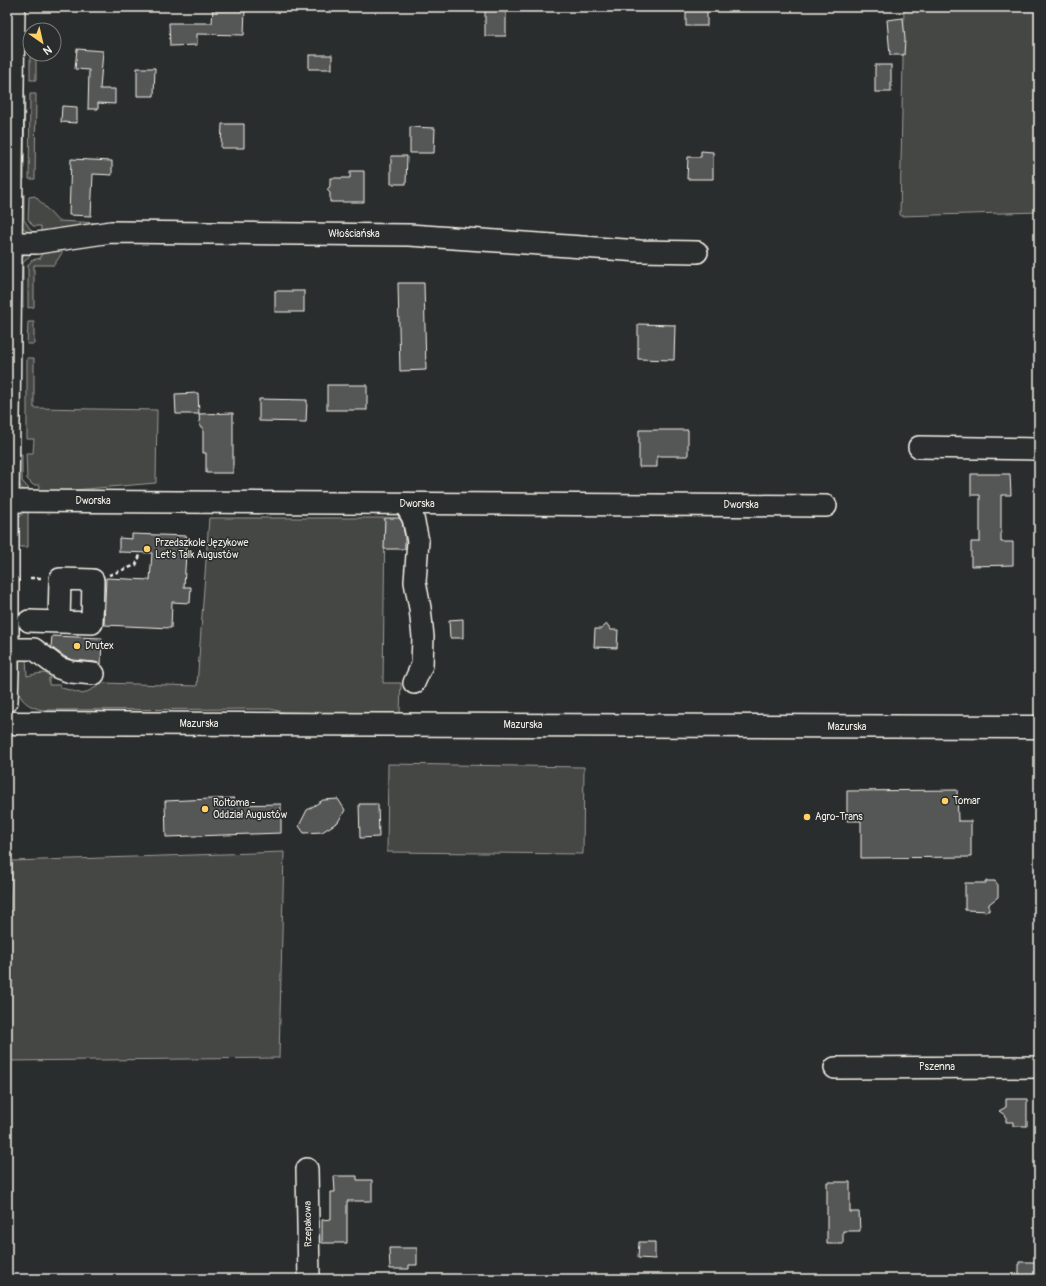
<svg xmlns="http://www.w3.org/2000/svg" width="1046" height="1286" viewBox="0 0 1046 1286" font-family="Pangolin,sans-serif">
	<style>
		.green { fill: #444645; stroke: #9c9c96 }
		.building { fill: #555756; stroke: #f4f1e8 }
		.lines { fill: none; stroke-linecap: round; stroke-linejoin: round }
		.minor-casing { stroke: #f4f1e8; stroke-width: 24 }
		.major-casing { stroke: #f4f1e8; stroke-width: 25 }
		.path { stroke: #f4f1e8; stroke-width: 2.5; stroke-dasharray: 4 3; stroke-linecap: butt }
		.minor { stroke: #2a2d2e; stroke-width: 21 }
		.major { stroke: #2a2d2e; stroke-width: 22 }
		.poi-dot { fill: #ffd166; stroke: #2a2d2e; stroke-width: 1.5 }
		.labels { text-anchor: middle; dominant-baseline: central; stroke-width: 3; stroke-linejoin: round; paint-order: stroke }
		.street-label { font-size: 10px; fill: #f4f1e8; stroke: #2a2d2e }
		.poi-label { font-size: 10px; fill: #f4f1e8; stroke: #2a2d2e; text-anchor: start }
	</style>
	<rect width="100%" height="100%" fill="#2a2d2e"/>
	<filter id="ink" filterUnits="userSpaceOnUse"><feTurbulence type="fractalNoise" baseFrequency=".025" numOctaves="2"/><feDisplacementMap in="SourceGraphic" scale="8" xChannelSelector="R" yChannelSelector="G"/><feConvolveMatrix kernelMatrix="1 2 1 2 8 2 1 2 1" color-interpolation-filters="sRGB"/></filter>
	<g filter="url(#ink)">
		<g class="green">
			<path d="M 904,7 L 1039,7 L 1039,212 L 900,216 Z"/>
			<rect x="30" y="54" width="6" height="26"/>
			<path d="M 25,94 L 24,179 L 21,177 L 22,95 Z"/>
			<path d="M 30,94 L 36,94 L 35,179 L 29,179 Z"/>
			<path d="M 22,194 L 24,194 L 24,220 L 33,233 L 29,234 L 21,225 Z"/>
			<path d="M 35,196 L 58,221 L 100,223 L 90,227 L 41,235 L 41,226 L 33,226 L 28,219 L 29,197 Z"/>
			<path d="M 41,248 L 61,248 L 62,253 L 54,265 L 34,265 L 34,307 L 28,308 L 28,265 L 32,260 L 41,258 Z"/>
			<path d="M 26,252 L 32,253 L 23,263 L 23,308 L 20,306 L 20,260 Z"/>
			<path d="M 28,322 L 34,322 L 34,344 L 27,344 Z"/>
			<path d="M 27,358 L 34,358 L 34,408 L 157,410 L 156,483 L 39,493 L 40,485 L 33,485 L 27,479 L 26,453 L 33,453 L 34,439 L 27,439 Z"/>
			<path d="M 19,454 L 22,454 L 22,481 L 30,490 L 30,493 C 13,488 17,469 18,456 Z"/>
			<path d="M 30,509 L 30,512 L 28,513 L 28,547 L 16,547 C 17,532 13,516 30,509 Z"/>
			<path d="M 209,518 L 385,518 L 383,683 L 401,683 L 400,714 L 283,712 L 270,709 L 42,710 C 15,703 17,689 16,665 L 21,660 L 26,657 L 27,676 C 37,674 46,670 55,678 L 49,678 L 49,685 L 60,685 L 62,688 L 83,694 L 104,683 L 197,686 Z"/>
			<path d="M 388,764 L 584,767 L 583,854 L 387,852 Z"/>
			<path d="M 284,852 L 279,1058 L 7,1061 L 7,1008 L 12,861 Z"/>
		</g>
		<g class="building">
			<path d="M 213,7 L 245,8 L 244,35 L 197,34 L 197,45 L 170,46 L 169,23 L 212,23 Z"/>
			<rect x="686" y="7" width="21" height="19"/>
			<rect x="485" y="8" width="21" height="28"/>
			<path d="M 903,18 L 905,39 L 904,55 L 890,55 L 887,20 Z"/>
			<path d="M 77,49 L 103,51 L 100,89 L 115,89 L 115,104 L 98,103 L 98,109 L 88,109 L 89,70 L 75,69 Z"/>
			<rect x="309" y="55" width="23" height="14"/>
			<rect x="875" y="65" width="16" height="27"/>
			<path d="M 137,68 L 155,68 L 154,96 L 137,96 Z"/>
			<path d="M 62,106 L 77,107 L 77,123 L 61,122 Z"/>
			<path d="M 222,124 L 244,124 L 244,148 L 221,148 Z"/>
			<path d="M 410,127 L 435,128 L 434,153 L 410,153 Z"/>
			<path d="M 701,151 L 713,152 L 713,179 L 687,179 L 688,157 L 701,157 Z"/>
			<path d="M 391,156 L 407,156 L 406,184 L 391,184 Z"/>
			<path d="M 71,159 L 112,161 L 112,175 L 93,174 L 91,216 L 69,215 Z"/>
			<path d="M 350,171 L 364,171 L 364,202 L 330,202 L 330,193 L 327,190 L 330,186 L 330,178 L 350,178 Z"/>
			<path d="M 398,283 L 424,283 L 426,370 L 400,371 Z"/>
			<rect x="275" y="291" width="29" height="21"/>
			<path d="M 638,324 L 675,325 L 674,360 L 638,359 Z"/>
			<rect x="327" y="385" width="40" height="25"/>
			<path d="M 198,393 L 199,414 L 176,414 L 175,394 Z"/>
			<path d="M 259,399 L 307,400 L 306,422 L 259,421 Z"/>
			<path d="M 233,413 L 233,473 L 206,473 L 206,453 L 203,453 L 203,427 L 200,427 L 199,414 Z"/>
			<path d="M 639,430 L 688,430 L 688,456 L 657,456 L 657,467 L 639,467 Z"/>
			<path d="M 971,474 L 1010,474 L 1011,495 L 1001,495 L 1001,542 L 1013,542 L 1013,565 L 971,566 L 971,542 L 980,542 L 980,495 L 971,495 Z"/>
			<path d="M 385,518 L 399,518 L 402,522 L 405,537 L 405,549 L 384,549 Z"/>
			<path d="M 132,534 L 187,536 L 184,587 L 191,587 L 190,603 L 172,602 L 171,628 L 104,625 L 106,578 L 150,580 L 152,553 L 119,552 L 119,538 L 132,539 Z"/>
			<path d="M 463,619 L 463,638 L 450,638 L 449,620 Z"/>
			<path d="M 607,624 L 611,630 L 618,630 L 617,648 L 594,647 L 595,629 L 601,629 Z"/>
			<path d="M 52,636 L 102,638 L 101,664 L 95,662 L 73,660 L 65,657 L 51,647 Z"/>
			<path d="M 957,790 L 958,821 L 971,821 L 971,857 L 861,858 L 861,821 L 847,821 L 847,791 Z"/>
			<path d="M 234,798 L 234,805 L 281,804 L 281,833 L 166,837 L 165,801 Z"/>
			<path d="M 338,799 L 345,810 L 338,822 L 322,832 L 304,833 L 299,826 L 307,810 L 323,800 Z"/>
			<path d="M 359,804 L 378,804 L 379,837 L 360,838 Z"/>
			<path d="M 986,881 L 995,881 L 998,885 L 998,897 L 989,904 L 989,911 L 965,910 L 965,883 L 986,883 Z"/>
			<path d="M 1006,1099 L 1027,1099 L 1027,1126 L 1013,1126 L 1013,1122 L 1006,1122 L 1006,1116 L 999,1111 L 1006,1107 Z"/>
			<path d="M 334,1176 L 357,1176 L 357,1180 L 372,1180 L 372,1201 L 347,1201 L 347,1243 L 322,1243 L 322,1220 L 331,1219 L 331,1192 L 335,1192 Z"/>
			<path d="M 827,1182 L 850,1182 L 850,1212 L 859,1212 L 860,1231 L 843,1231 L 843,1244 L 827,1244 Z"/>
			<path d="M 639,1242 L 655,1242 L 655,1259 L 638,1258 Z"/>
			<path d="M 389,1248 L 417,1248 L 417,1265 L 409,1265 L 409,1269 L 390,1269 Z"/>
			<path d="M 1019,1262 L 1039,1262 L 1039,1275 L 1033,1275 L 1033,1279 L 1019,1279 Z"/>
		</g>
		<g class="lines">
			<defs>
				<g id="minor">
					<path d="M 11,243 L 37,243 L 111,232 L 409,235 L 640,251 L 697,252"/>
					<path d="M 919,447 L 1039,449"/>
					<path d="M 8,501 L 826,506"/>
					<path d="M 405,504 L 413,518 L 418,541 L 415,582 L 420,608 L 423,637 L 422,665 L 414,683"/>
					<path d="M 29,621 L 92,623 L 93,580 L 60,579 L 59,622"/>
					<path d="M 8,649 L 34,649 L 59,668 L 71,672 L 94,674"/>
					<path d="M 7,701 L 8,672 L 8,501 L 14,7"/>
					<path d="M 835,1068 L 1039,1067"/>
					<path d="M 307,1169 L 309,1279"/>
				</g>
				<path id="major" d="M 7,723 L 1039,727"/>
			</defs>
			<use href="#minor" class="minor-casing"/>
			<use href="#major" class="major-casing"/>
			<g class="path">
				<path d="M 109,575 L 136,565 L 141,553"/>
				<path d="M 30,578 L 43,578"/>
			</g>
			<use href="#minor" class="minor"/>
			<use href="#major" class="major"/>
		</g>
	</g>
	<g class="poi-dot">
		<circle cx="147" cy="549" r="4"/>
		<circle cx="77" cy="646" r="4"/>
		<circle cx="945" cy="801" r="4"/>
		<circle cx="205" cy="809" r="4"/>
		<circle cx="807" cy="817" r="4"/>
	</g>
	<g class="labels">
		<g class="street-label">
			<text x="354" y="234">Włościańska</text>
			<text x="93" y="501">Dworska</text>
			<text x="417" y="504">Dworska</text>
			<text x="741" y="505">Dworska</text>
			<text x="199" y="724">Mazurska</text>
			<text x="523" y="725">Mazurska</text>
			<text x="847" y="727">Mazurska</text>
			<text x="937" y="1067">Pszenna</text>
			<text transform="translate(308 1224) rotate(-91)">Rzepakowa</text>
		</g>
		<g class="poi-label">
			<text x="155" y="543">Przedszkole Językowe<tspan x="155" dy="12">Let's Talk Augustów</tspan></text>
			<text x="85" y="646">Drutex</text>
			<text x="953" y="801">Tomar</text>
			<text x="213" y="803">Roltoma -<tspan x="213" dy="12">Oddział Augustów</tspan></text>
			<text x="815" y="817">Agro-Trans</text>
		</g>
	</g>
	<rect width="1046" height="1286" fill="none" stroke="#2a2d2e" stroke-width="24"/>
	<rect x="12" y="12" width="1022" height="1262" fill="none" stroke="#f4f1e8" stroke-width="1.5" filter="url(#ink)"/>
	<g transform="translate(42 42) rotate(146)"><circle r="19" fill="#2a2d2e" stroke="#7b7b78"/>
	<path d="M0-3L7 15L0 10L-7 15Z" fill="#ffd166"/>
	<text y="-6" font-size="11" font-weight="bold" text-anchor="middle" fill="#f4f1e8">N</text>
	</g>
</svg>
